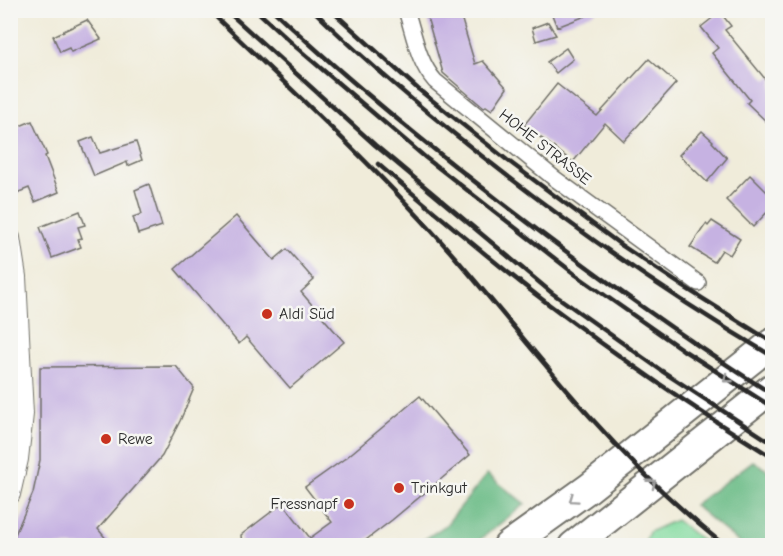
<svg xmlns="http://www.w3.org/2000/svg" width="783" height="556" viewBox="0 0 783 556" font-family="'Comic Neue',sans-serif">
	<style>
		.green { fill: #85dca1; stroke: #588466; stroke-width: 1.5 }
		.forest { fill: #6cbc87; stroke: #4c7459; stroke-width: 1.5 }
		.building { fill: #c6b2e2 }
		.lines { fill: none; stroke-linecap: round; stroke-linejoin: round }
		.minor-casing { stroke: #706f68; stroke-width: 18 }
		.tertiary-casing { stroke: #706f68; stroke-width: 22 }
		.motorway-casing { stroke: #706f68; stroke-width: 32 }
		.minor { stroke: #fff; stroke-width: 15 }
		.tertiary { stroke: #fff; stroke-width: 20 }
		.motorway { stroke: #fff; stroke-width: 28 }
		.rail { stroke: #2b2b2b; stroke-width: 4.5 }
		.oneway { stroke: #a0a0a0 }
		.poi-dot { fill: #c8321e; stroke: #f6f6f2; stroke-width: 2 }
		.labels { text-anchor: middle; dominant-baseline: central; stroke-width: 5; stroke-linejoin: round; paint-order: stroke }
		.street-label { font-size: 16px; fill: #2b2b2b; stroke: #f6f6f2 }
		.poi-label { font-size: 16px; fill: #2b2b2b; stroke: #f6f6f2; text-anchor: start }
	</style>
	<rect width="100%" height="100%" fill="#f6f6f2"/>
	<filter id="ink" filterUnits="userSpaceOnUse"><feTurbulence type="fractalNoise" baseFrequency=".0167" numOctaves="2"/><feDisplacementMap in="SourceGraphic" scale="12" xChannelSelector="R" yChannelSelector="G"/><feConvolveMatrix kernelMatrix="1 2 1 2 8 2 1 2 1" color-interpolation-filters="sRGB"/></filter>
	<filter id="wash" filterUnits="userSpaceOnUse"><feTurbulence type="fractalNoise" baseFrequency=".008" numOctaves="4" result="noise"/><feDisplacementMap in="SourceGraphic" scale="24" xChannelSelector="R" yChannelSelector="G"/><feGaussianBlur stdDeviation="1.35" result="paint"/><feColorMatrix in="noise" values="0 0 0 0 0 0 0 0 0 0 0 0 0 0 0 0 0 1.4 0 .05"/><feComposite in="paint" operator="in"/></filter>
	<g filter="url(#wash)">
		<rect width="100%" height="100%" fill="#f0ecda"/>
		<path class="green" d="M 676,520 L 708,545 L 644,545 L 649,532 Z"/>
		<g class="forest">
			<path d="M 753,461 L 772,473 L 772,545 L 742,545 L 694,505 Z"/>
			<path d="M 487,474 L 525,504 L 473,545 L 416,545 L 446,525 Z"/>
		</g>
		<g id="blocks">
			<g class="building">
				<path d="M 425,10 L 459,10 L 475,64 L 483,61 L 507,88 L 492,110 L 486,106 L 484,108 L 443,73 Z"/>
				<path d="M 550,10 L 596,10 L 596,12 L 557,27 Z"/>
				<path d="M 720,12 L 731,26 L 725,30 L 766,80 L 772,75 L 772,127 L 747,103 L 750,100 L 712,53 L 718,48 L 701,27 Z"/>
				<path d="M 87,20 L 101,39 L 71,52 L 69,48 L 60,52 L 53,36 Z"/>
				<path d="M 548,22 L 556,35 L 536,41 L 532,28 Z"/>
				<path d="M 566,48 L 573,59 L 556,73 L 547,62 Z"/>
				<path d="M 649,59 L 676,83 L 624,141 L 605,123 L 573,162 L 524,125 L 557,84 L 597,116 Z"/>
				<path d="M 32,121 L 47,155 L 45,156 L 59,192 L 35,202 L 29,188 L 14,194 L 10,186 L 10,130 Z"/>
				<path d="M 702,131 L 713,141 L 712,142 L 727,158 L 707,182 L 679,155 Z"/>
				<path d="M 93,137 L 100,153 L 136,142 L 142,160 L 128,166 L 127,162 L 94,176 L 80,142 Z"/>
				<path d="M 750,175 L 772,197 L 772,207 L 753,227 L 726,200 Z"/>
				<path d="M 149,184 L 162,226 L 138,234 L 133,217 L 142,214 L 135,190 Z"/>
				<path d="M 80,211 L 85,225 L 78,227 L 82,238 L 78,239 L 81,247 L 52,258 L 40,227 Z"/>
				<path d="M 236,216 L 274,260 L 287,249 L 314,280 L 301,292 L 344,342 L 290,388 L 246,337 L 239,344 L 175,269 Z"/>
				<path d="M 712,221 L 740,239 L 730,255 L 722,250 L 714,262 L 690,247 L 706,224 L 708,226 Z"/>
				<path d="M 176,366 L 194,388 L 180,421 L 162,456 L 98,529 L 112,546 L 10,546 L 33,493 L 40,460 L 40,367 Z"/>
				<path d="M 420,396 L 470,455 L 392,520 L 358,546 L 242,546 L 241,535 L 283,503 L 310,538 L 332,522 L 305,487 L 347,457 Z"/>
			</g>
		</g>
	</g>
	<g filter="url(#ink)">
		<use href="#blocks" fill-opacity="0" stroke="#706f68" stroke-width="1.5"/>
		<g class="lines">
			<defs>
				<path id="minor" d="M 406,10 C 414,34 418,62 435,81 L 554,178 L 698,283"/>
				<path id="tertiary" d="M 10,238 L 16,277 L 23,414 L 18,459 L 10,494"/>
				<g id="motorway">
					<path d="M 508,546 L 589,488 L 772,343"/>
					<path d="M 573,546 L 772,388"/>
				</g>
			</defs>
			<use href="#minor" class="minor-casing"/>
			<use href="#tertiary" class="tertiary-casing"/>
			<use href="#motorway" class="motorway-casing"/>
			<use href="#minor" class="minor"/>
			<use href="#tertiary" class="tertiary"/>
			<use href="#motorway" class="motorway"/>
			<g class="rail">
				<path d="M 226,10 L 375,145 L 552,293 L 662,371 L 772,443"/>
				<path d="M 256,10 L 296,47 L 426,158 L 576,275 L 683,350 L 772,407"/>
				<path d="M 273,10 C 347,80 426,144 506,206 C 592,272 680,336 772,394"/>
				<path d="M 313,10 C 356,52 401,91 447,128 C 550,212 658,289 772,356"/>
				<path d="M 331,10 L 418,89 L 507,160 L 621,245 L 681,285 L 772,342"/>
				<path d="M 217,18 C 297,95 380,171 453,255 C 501,310 545,367 594,421 C 634,466 678,508 725,546"/>
				<path d="M 378,164 C 432,210 487,257 543,300 C 617,356 694,409 772,457"/>
			</g>
		</g>
		<defs><path id="oneway-chevron" d="M-2-3.5L2.5 0L-2 3.5" fill="none" stroke-width="1.6" stroke-linecap="round" stroke-linejoin="round" transform="scale(1.5)"/></defs>
		<g class="oneway">
			<use href="#oneway-chevron" transform="translate(727 379) rotate(142)"/>
			<use href="#oneway-chevron" transform="translate(652 483) rotate(-38)"/>
			<use href="#oneway-chevron" transform="translate(573 499) rotate(145)"/>
		</g>
	</g>
	<g class="poi-dot">
		<circle cx="267" cy="314" r="6"/>
		<circle cx="106" cy="439" r="6"/>
		<circle cx="399" cy="488" r="6"/>
		<circle cx="349" cy="504" r="6"/>
	</g>
	<g class="labels">
		<g class="street-label">
			<text transform="translate(545 147) rotate(38)">HOHE STRASSE</text>
		</g>
		<g class="poi-label">
			<text x="279" y="314">Aldi Süd</text>
			<text x="118" y="439">Rewe</text>
			<text x="411" y="488">Trinkgut</text>
			<text x="337" y="504" text-anchor="end">Fressnapf</text>
		</g>
	</g>
	<rect width="783" height="556" fill="none" stroke="#f6f6f2" stroke-width="36"/>
</svg>
